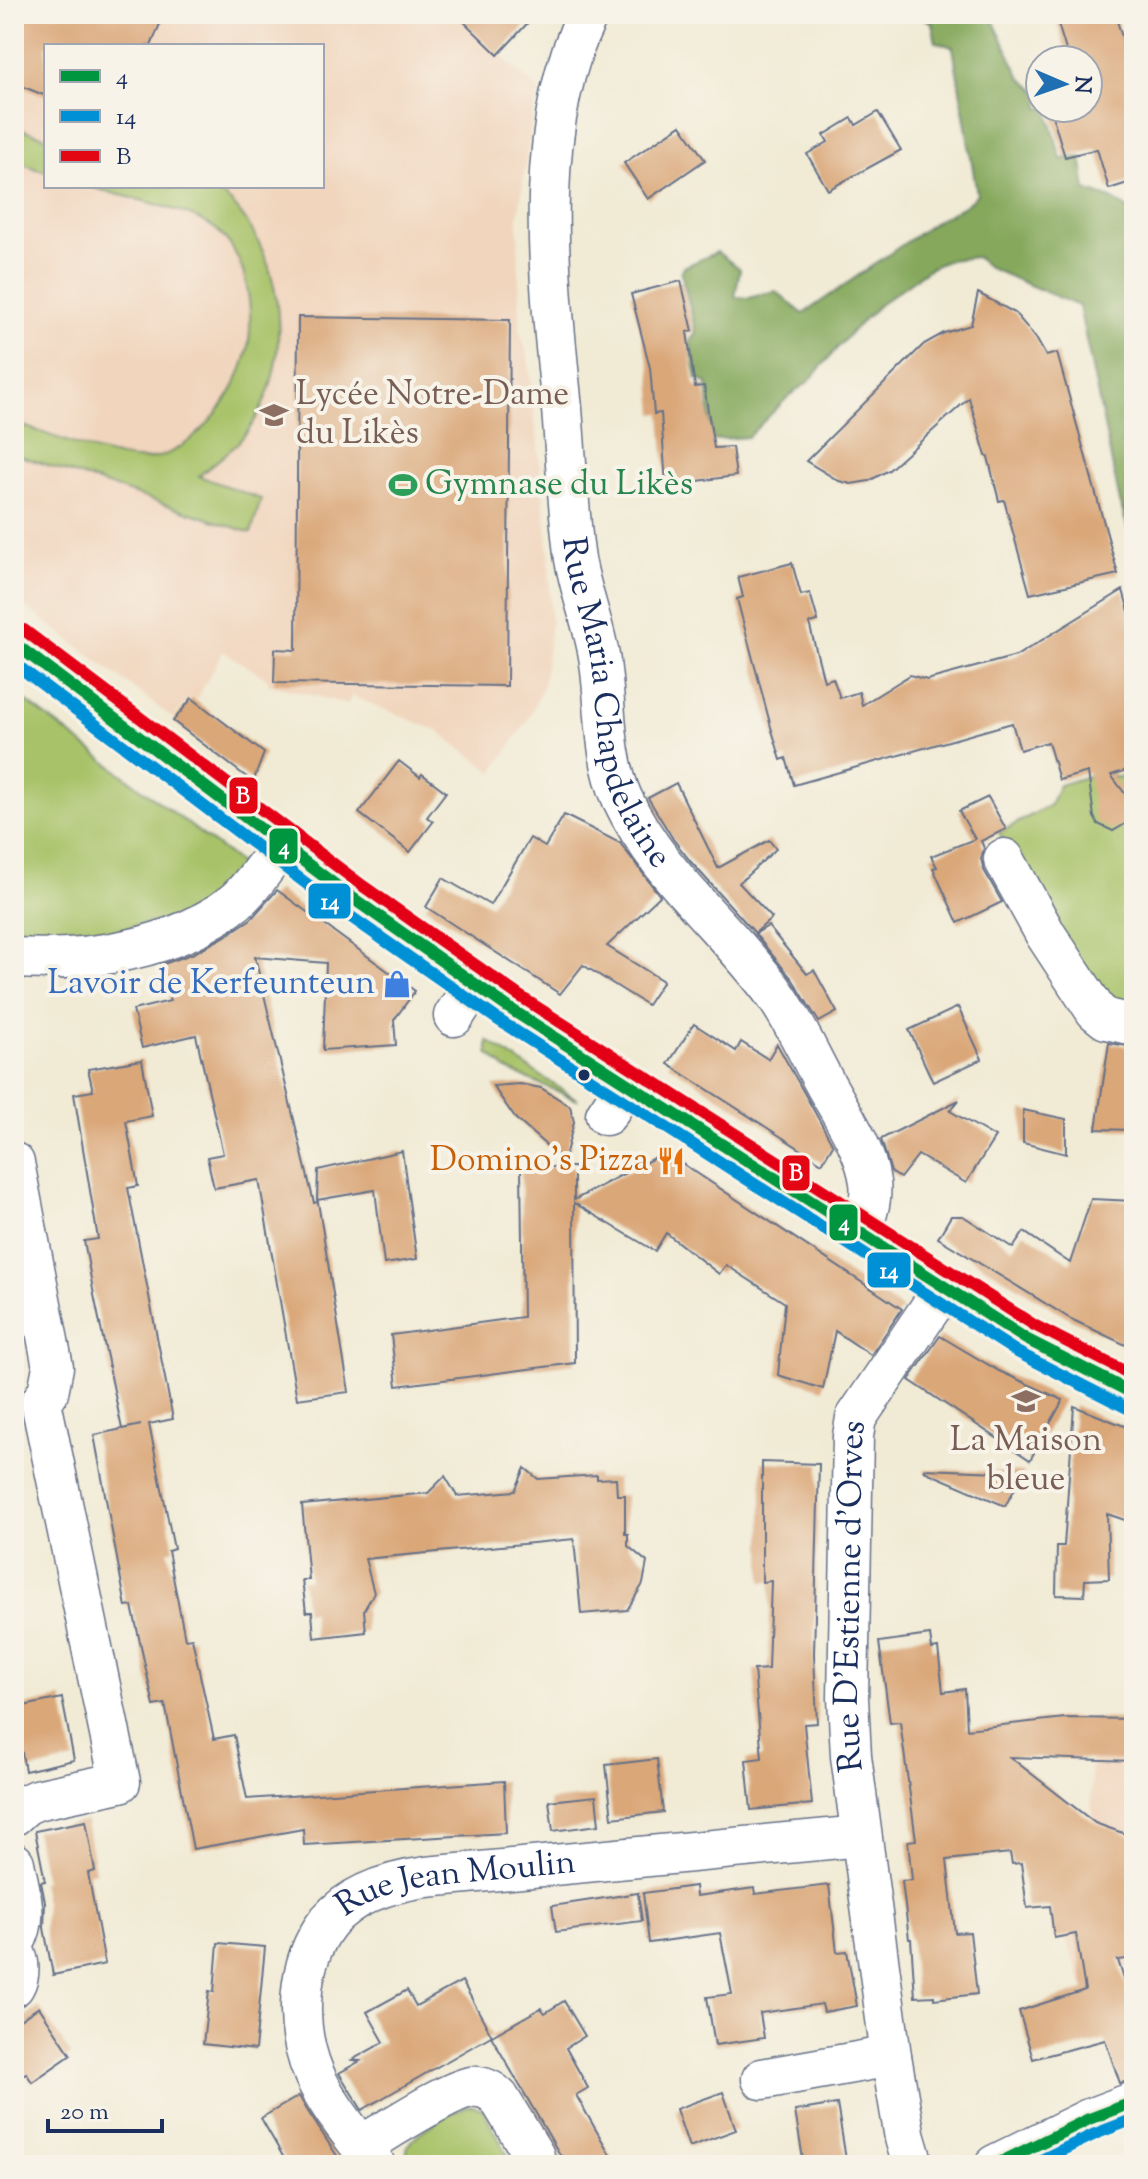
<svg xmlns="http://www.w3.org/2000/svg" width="1148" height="2179" viewBox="0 0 1148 2179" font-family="'Sorts Mill Goudy',serif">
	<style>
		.built { fill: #f1d5bd; fill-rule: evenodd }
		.green { fill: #a7c268; stroke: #617863; stroke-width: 2 }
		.forest { fill: #85a85c; stroke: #506c5d; stroke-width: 2 }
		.building { fill: #daa779 }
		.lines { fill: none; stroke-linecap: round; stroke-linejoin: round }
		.minor-casing { stroke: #667188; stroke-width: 43 }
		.major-casing { stroke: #667188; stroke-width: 47 }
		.minor { stroke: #fff; stroke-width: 40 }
		.major { stroke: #fff; stroke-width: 44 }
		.bus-1-casing { stroke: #f7f3e8; stroke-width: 18 }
		.bus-2-casing { stroke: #f7f3e8; stroke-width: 18 }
		.bus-3-casing { stroke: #f7f3e8; stroke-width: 18 }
		.bus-1 { stroke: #009640; stroke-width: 12 }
		.bus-2 { stroke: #0090d6; stroke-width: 12 }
		.bus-3 { stroke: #e30613; stroke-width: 12 }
		.bus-dot { fill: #1b2f5e; stroke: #f7f3e8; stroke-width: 3 }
		.labels { text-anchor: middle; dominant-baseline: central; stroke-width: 8; stroke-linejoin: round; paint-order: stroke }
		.education-label { font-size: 34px; fill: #785e54; stroke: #f7f3e8; text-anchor: start }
		.leisure-label { font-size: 34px; fill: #27864d; stroke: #f7f3e8; text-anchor: start }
		.street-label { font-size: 34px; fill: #1b2f5e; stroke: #f7f3e8 }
		.shop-label { font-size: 34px; fill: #366cbe; stroke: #f7f3e8; text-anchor: end }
		.food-label { font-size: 34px; fill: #c56008; stroke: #f7f3e8; text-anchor: end }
		.line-badge { stroke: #f7f3e8; stroke-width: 3 }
		.badge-label { font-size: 22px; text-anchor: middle; font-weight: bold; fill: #fff }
	</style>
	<rect width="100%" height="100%" fill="#f7f3e8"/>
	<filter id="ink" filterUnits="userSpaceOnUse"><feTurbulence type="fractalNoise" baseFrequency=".0125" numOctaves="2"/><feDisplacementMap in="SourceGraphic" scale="16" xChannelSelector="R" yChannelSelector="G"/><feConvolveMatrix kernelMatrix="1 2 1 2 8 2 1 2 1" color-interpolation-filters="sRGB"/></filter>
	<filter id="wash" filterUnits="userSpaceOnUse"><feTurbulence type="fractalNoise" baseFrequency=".006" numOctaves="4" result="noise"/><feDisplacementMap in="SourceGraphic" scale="32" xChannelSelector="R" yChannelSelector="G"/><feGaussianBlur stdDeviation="1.8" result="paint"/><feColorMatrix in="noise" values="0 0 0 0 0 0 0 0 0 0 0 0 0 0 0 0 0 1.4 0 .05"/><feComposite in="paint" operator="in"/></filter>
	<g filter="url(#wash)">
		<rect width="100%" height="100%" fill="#f1ebd5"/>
		<g class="built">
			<path d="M 14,14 L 454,14 L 540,91 L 533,114 L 518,218 L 520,331 L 528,357 L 541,472 L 549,555 L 551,624 L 543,686 L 528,720 L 493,772 L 438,731 L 352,696 L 347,704 L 268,684 L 268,679 L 223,651 L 197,699 L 190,697 L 173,718 L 14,598 ZM 46,46 L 322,46 L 322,186 L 46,186 Z"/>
			<path d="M 1090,1718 L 1134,1719 L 1134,1966 L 1101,1971 L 1086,1990 L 1064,1937 L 1054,1938 L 1049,1906 L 1095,1900 L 1101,1866 L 1092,1820 Z"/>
		</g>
		<g class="green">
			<path d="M 14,127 L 46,137 L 46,172 L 14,161 Z"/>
			<path d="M 88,186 C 123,186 192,179 222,195 C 233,202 243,216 250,227 C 286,284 289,367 252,425 C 239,446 217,460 199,476 L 261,499 L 251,533 L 14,454 L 14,423 C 48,433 115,463 149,459 C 197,453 244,387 249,341 C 253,305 247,258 219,232 C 193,208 124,198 88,186 Z"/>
			<path d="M 14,692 L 246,868 L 221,898 L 174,918 L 100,934 L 14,934 Z"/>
			<path d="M 1110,769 L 1114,778 L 1134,773 L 1134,1015 L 1115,1012 L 1069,955 L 999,833 L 1050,805 L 1059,785 Z"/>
			<path d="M 488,1041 L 578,1100 L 507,1070 L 488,1053 Z"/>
			<path d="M 472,2105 L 483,2109 L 508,2156 L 509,2165 L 407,2165 C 406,2159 406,2152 408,2146 C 414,2132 457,2108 472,2105 Z"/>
		</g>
		<path class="forest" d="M 916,14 L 990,14 L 1021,78 L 1040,93 L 1040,108 L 1047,108 L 1061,159 L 1081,157 L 1086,190 L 1111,199 L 1134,212 L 1134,549 L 1120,502 L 1079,306 L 989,268 L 976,257 L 949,260 L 930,268 L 879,305 L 852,331 L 808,382 L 790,395 L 748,437 L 712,440 L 707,383 L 697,379 L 690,341 L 696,332 L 681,272 L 684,267 L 717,252 L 740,269 L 735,297 L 748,298 L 776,291 L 803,314 L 938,220 L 966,205 L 977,194 L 953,47 L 936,42 L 932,23 Z"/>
		<g id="blocks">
			<g class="building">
				<path d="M 14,14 L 164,14 L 151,46 L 46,46 L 46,96 L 14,83 Z"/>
				<path d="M 456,14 L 536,14 L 498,55 Z"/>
				<path d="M 1055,14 L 1115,14 L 1134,77 L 1134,181 L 1109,189 L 1097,149 L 1065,157 L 1050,108 L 1088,108 L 1088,60 L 1069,60 Z"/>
				<path d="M 878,112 L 901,150 L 828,190 L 807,154 L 828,142 L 824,135 L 852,118 L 856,125 Z"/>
				<path d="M 681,125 L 705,160 L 648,199 L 624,163 Z"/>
				<path d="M 681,281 L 693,331 L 687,332 L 695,387 L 704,386 L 714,448 L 732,447 L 736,476 L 666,485 L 661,413 L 654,414 L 650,368 L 631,294 Z"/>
				<path d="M 978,293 L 1015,313 L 1036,338 L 1046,356 L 1057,353 L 1118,574 L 1030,594 L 1004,500 L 999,501 L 988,457 L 986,456 L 969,398 L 889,470 L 869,481 L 851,484 L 839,481 L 806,461 L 924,344 L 944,333 L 971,325 Z"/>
				<path d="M 298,317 L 510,320 L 507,686 L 274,683 L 275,649 L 296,650 Z"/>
				<path d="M 792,563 L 801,595 L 810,593 L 818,621 L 809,623 L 824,681 L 833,678 L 840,698 L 859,692 L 862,705 L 910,675 L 927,680 L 1016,656 L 1123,590 L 1134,629 L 1134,768 L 1111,775 L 1132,803 L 1130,821 L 1113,831 L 1098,824 L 1094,817 L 1088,772 L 1059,780 L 1048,742 L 1020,750 L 1012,723 L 794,785 L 786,758 L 781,760 L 771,727 L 737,599 L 743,597 L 738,577 Z"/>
				<path d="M 192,698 L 264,753 L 253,782 L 173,721 Z"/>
				<path d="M 399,761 L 420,777 L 422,774 L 446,792 L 427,817 L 433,822 L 410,852 L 359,813 Z"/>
				<path d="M 676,783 L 718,868 L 769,840 L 776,849 L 739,883 L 772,918 L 755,933 L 691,862 L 673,839 L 648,798 Z"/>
				<path d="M 988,797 L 1006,829 L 981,841 L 984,848 L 981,859 L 984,870 L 1002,902 L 958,923 L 933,868 L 937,867 L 931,856 L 975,839 L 959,811 Z"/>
				<path d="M 564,815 L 620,843 L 660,896 L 607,946 L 663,981 L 647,1005 L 583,965 L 560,994 L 426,907 L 443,878 L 490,905 L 530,838 L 545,847 Z"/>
				<path d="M 277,890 L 415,991 L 394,1020 L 396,1045 L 323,1050 L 326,963 L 255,957 L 314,1203 L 318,1202 L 349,1392 L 297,1399 L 259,1180 L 214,1188 L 207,1157 L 223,1154 L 196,1035 L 142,1048 L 133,1010 L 170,1001 L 161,965 L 194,953 L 224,937 L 251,919 Z"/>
				<path d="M 768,926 L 807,974 L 814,970 L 837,1012 L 819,1022 L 793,980 L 755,934 Z"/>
				<path d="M 958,1007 L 982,1059 L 933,1082 L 909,1030 Z"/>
				<path d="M 694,1024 L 736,1051 L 741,1042 L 768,1059 L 777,1044 L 833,1145 L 822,1163 L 668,1064 Z"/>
				<path d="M 1109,1043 L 1134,1047 L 1134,1130 L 1096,1129 Z"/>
				<path d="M 142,1060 L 152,1116 L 126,1121 L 138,1186 L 128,1188 L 173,1419 L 149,1424 L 174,1549 L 168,1551 L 185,1639 L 192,1638 L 214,1739 L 234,1735 L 247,1799 L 504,1781 L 506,1833 L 304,1845 L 303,1829 L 193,1849 L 165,1704 L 154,1706 L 132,1606 L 126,1607 L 94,1435 L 141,1425 L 122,1429 L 94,1295 L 84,1241 L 98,1239 L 74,1094 L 93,1091 L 88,1069 Z"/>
				<path d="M 520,1084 L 541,1088 L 570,1106 L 574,1122 L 564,1161 L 515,1118 L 493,1086 Z"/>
				<path d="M 959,1100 L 950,1111 L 995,1137 L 966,1183 L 918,1155 L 900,1178 L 891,1172 L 881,1139 Z"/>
				<path d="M 1023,1110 L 1066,1119 L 1066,1154 L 1023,1143 Z"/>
				<path d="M 402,1151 L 417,1259 L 384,1264 L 375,1190 L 317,1200 L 318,1170 Z"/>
				<path d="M 665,1152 L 902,1309 L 871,1355 L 835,1331 L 823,1389 L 778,1375 L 785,1303 L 726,1265 L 719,1274 L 666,1233 L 655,1251 L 574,1203 L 575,1363 L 397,1386 L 391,1335 L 523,1317 L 521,1167 L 574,1167 L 574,1200 Z"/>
				<path d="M 1091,1199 L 1134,1201 L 1134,1349 L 1071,1319 L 938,1238 L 951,1216 L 963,1216 L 1013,1248 L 1024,1232 L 1070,1263 Z"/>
				<path d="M 940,1336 L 999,1371 L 1063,1400 L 1030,1460 L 909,1380 Z"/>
				<path d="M 1074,1406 L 1134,1430 L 1134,1523 L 1107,1514 L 1109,1579 L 1085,1580 L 1084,1596 L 1056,1595 L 1057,1546 L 1064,1546 Z"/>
				<path d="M 762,1462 L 819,1464 L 814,1654 L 817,1723 L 804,1724 L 812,1804 L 751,1810 L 746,1760 L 762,1758 L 754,1670 L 768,1669 L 771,1581 L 762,1582 Z"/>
				<path d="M 525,1468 L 538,1479 L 597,1475 L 597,1479 L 616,1478 L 617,1495 L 625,1495 L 625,1534 L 628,1534 L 628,1546 L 647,1562 L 643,1584 L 627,1610 L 581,1614 L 574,1539 L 365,1559 L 374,1593 L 364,1610 L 366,1632 L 314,1638 L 312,1612 L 306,1612 L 302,1580 L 309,1580 L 302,1505 L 428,1493 L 445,1476 L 457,1496 L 515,1491 Z"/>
				<path d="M 925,1469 L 1024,1473 L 1005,1506 L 924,1471 Z"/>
				<path d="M 930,1635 L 932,1649 L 938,1648 L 943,1692 L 965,1689 L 967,1729 L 1065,1718 L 1134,1719 L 1134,1761 L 1010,1757 L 1095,1823 L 1134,1837 L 1134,1958 L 1118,1960 L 1134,2011 L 1134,2080 L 1120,2083 L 1105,2040 L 1033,2059 L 1019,2011 L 1085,1990 L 1076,1934 L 1054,1938 L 1050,1906 L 1027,1908 L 1021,1863 L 1012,1864 L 1010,1853 L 947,1860 L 955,1933 L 970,1932 L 977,1994 L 934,1999 L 934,1996 L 915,1997 L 911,1939 L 909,1939 L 902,1881 L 912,1880 L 908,1841 L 916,1840 L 900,1722 L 890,1723 L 879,1642 Z"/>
				<path d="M 62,1698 L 74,1760 L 25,1771 L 22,1753 L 14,1755 L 14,1708 Z"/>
				<path d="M 657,1759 L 663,1812 L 612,1818 L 606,1765 Z"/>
				<path d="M 596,1796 L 599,1825 L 553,1831 L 549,1801 Z"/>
				<path d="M 86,1821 L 95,1871 L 88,1873 L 105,1964 L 53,1975 L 44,1928 L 45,1902 L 41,1882 L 45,1881 L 35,1831 Z"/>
				<path d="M 829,1885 L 837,1952 L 847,1951 L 857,2006 L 824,2012 L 822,2004 L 760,2013 L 764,2038 L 715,2045 L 707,1997 L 732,1994 L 720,1933 L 649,1943 L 643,1893 L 695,1886 L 696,1896 L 754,1888 L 755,1894 Z"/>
				<path d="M 638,1893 L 642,1921 L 556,1932 L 552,1906 Z"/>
				<path d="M 218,1943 L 265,1947 L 255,2050 L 203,2044 L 209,1991 L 214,1992 Z"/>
				<path d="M 462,1981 L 492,2036 L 541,2008 L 545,2013 L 564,2001 L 585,2036 L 566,2048 L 588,2088 L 576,2095 L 616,2165 L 566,2165 L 491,2036 L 362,2110 L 339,2073 L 360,2061 L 352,2060 L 384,2042 L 367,2012 L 407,1990 L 416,2006 Z"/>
				<path d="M 39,2007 L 71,2055 L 32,2082 L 26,2073 L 14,2082 L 14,2024 Z"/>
				<path d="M 723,2092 L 736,2130 L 689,2147 L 676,2109 Z"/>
				<path d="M 299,2096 L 307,2110 L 343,2165 L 288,2165 L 261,2118 Z"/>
				<path d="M 837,2104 L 847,2165 L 804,2165 L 795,2111 Z"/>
			</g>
		</g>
	</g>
	<g filter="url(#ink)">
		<use href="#blocks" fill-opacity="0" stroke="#667188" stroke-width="2"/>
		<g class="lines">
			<defs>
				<g id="minor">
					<path id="s1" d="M 588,14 C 530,129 550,285 562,409 C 566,457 568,506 574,553 C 579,588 593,621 599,656 C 607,703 602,753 622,798 C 658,876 726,927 775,994 C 794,1021 808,1052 823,1080 C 840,1112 865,1146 870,1182 C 872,1199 867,1217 858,1232"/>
					<path d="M 1004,859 L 1046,935 L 1096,1011 L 1106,1019 L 1134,1025"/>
					<path d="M 14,958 C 88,962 175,950 235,902 C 253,886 267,864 281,845"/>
					<path d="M 454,1016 L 475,983"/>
					<path d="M 606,1115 L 626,1085"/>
					<path d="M 14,1163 L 53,1367 L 48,1392 L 41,1402 L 120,1782 L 36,1800 L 25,1805 L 14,1815"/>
					<path d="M 14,1863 C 19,1891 30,1917 14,1943"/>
					<path d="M 14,1952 C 20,1962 20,1975 14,1986"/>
					<path d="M 762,2079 L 891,2056"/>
					<path d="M 361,2146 C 384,2133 449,2090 471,2087 C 482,2086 492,2090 499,2098 L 534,2156 L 535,2165"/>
					<path id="s2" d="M 375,2165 C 354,2136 328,2107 314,2074 C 294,2027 296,1963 328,1922 C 352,1893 390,1882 426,1877 L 861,1836"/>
					<path id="s3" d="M 913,2165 L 905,2138 L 891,2056 L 851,1756 L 848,1698 L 853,1436 L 856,1418 L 944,1288"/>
					<path d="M 995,2165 L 1089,2119 L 1134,2102"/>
				</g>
				<path id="major" d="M 14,643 L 354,899 L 509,1008 L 1026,1339 L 1134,1394"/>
			</defs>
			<use href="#minor" class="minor-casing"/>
			<use href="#major" class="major-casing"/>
			<use href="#minor" class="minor"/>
			<use href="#major" class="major"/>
			<defs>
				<g id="bus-1">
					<path d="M 14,643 L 354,899 L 509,1008 L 1026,1339 L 1134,1394"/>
					<path d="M 995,2165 L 1089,2119 L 1134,2102"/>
				</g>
				<g id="bus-2">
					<path d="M 14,663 L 344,912 L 500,1021 L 1017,1352 L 1127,1408"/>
					<path d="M 1031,2165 L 1095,2134 L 1134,2119"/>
				</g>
				<path id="bus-3" d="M 24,630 L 363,886 L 518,995 L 1034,1325 L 1134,1376"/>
			</defs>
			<use href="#bus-1" class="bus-1-casing"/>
			<use href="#bus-2" class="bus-2-casing"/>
			<use href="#bus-3" class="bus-3-casing"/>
			<use href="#bus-1" class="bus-1"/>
			<use href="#bus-2" class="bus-2"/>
			<use href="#bus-3" class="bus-3"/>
		</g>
	</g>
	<defs>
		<symbol id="school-bare" viewBox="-9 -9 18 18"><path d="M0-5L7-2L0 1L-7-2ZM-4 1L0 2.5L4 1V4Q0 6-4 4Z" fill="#8d6e63" stroke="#f7f3e8" stroke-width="2.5" paint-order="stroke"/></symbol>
		<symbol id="stadium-bare" viewBox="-9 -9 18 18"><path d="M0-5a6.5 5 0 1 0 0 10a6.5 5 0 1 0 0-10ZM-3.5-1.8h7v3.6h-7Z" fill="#2e9e5b" stroke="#f7f3e8" stroke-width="2.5" paint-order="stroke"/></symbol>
		<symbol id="shop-bare" viewBox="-9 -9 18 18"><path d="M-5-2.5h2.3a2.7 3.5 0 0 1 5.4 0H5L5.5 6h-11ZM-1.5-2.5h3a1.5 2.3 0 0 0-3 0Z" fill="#3f7fe0" stroke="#f7f3e8" stroke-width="2.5" paint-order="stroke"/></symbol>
		<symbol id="restaurant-bare" viewBox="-9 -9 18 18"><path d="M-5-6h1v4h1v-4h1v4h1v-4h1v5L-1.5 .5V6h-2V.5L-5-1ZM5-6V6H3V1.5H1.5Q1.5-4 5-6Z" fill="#e8710a" stroke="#f7f3e8" stroke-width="2.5" paint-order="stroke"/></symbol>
	</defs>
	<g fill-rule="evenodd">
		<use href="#school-bare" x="254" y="395" width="40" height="40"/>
		<use href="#stadium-bare" x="383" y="465" width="40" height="40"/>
		<use href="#shop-bare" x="377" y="964" width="40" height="40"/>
		<use href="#restaurant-bare" x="651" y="1141" width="40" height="40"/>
		<use href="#school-bare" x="1006" y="1381" width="40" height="40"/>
	</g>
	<circle class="bus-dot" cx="584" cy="1075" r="7"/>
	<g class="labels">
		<g class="education-label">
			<text x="296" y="395">Lycée Notre-Dame<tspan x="296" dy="39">du Likès</tspan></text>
			<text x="1026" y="1441" text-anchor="middle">La Maison<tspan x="1026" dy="39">bleue</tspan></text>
		</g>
		<g class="leisure-label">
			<text x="425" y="485">Gymnase du Likès</text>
		</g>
		<g class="street-label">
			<text stroke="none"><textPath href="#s1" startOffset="702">Rue Maria Chapdelaine</textPath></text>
			<text stroke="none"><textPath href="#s3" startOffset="574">Rue D'Estienne d'Orves</textPath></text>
			<text stroke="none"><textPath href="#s2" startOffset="408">Rue Jean Moulin</textPath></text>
		</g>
		<g class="shop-label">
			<text x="375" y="984">Lavoir de Kerfeunteun</text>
		</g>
		<g class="food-label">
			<text x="649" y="1161">Domino's Pizza</text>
		</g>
	</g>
	<g class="line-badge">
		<rect x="228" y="776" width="31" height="39" rx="8" fill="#e30613"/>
		<rect x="268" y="827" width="31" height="38" rx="8" fill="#009640"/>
		<rect x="307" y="882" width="45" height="38" rx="8" fill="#0090d6"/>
		<rect x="781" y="1154" width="30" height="38" rx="8" fill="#e30613"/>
		<rect x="828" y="1203" width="31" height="39" rx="8" fill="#009640"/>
		<rect x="866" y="1251" width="46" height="38" rx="8" fill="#0090d6"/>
	</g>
	<g class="badge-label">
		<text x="243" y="803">B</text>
		<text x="284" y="854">4</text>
		<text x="330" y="909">14</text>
		<text x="796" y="1180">B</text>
		<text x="844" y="1230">4</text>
		<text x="889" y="1278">14</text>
	</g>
	<rect width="1148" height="2179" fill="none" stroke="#f7f3e8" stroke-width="48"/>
	<rect x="44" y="44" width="280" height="144" fill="#f7f3e8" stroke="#9fa5b1" stroke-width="2"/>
	<rect x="60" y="70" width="40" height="12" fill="#009640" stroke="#9fa5b1" stroke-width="2"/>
	<text x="116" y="84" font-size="24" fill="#1b2f5e">4</text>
	<rect x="60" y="110" width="40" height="12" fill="#0090d6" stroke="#9fa5b1" stroke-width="2"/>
	<text x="116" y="124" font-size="24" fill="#1b2f5e">14</text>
	<rect x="60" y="150" width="40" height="12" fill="#e30613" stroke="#9fa5b1" stroke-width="2"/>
	<text x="116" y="164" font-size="24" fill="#1b2f5e">B</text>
	<g transform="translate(1064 84) rotate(92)"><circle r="38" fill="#f7f3e8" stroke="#9fa5b1" stroke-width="2"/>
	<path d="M0-6L14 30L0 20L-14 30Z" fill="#1f6fb2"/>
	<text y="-12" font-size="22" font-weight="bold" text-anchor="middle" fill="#1b2f5e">N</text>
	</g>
	<path d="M48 2119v12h114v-12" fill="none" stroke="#1b2f5e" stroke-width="4"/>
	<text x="60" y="2119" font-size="24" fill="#1b2f5e" stroke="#f7f3e8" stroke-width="6" paint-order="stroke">20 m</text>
</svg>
